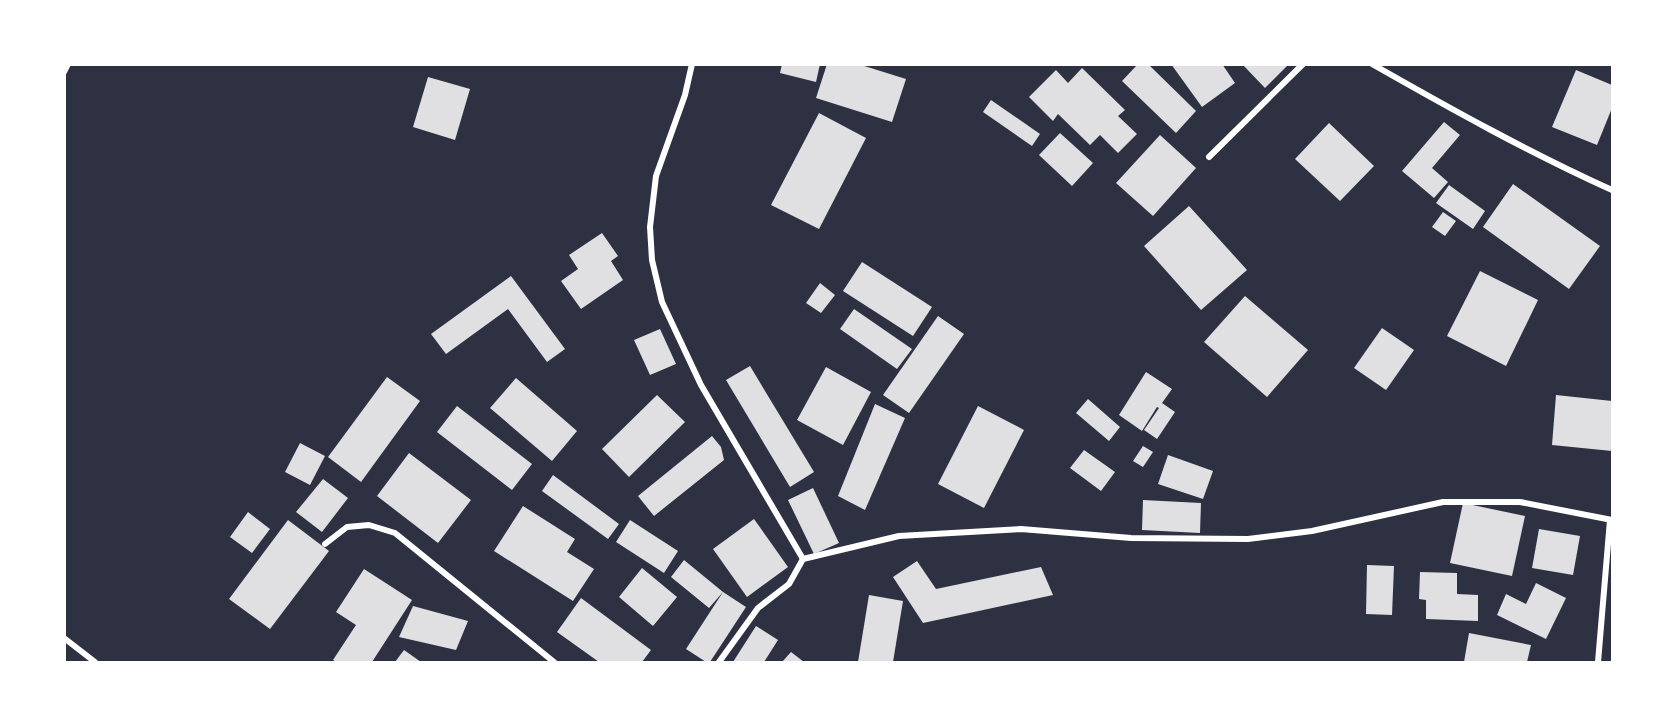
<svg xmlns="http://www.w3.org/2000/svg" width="1677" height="727" viewBox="0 0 1677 727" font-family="Jost,sans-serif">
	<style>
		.building { fill: #e0e0e3 }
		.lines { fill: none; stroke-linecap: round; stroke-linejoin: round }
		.minor { stroke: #fff; stroke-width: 6 }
	</style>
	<rect width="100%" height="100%" fill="#2d3142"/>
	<g class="building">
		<path d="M 782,64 L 820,64 L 816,82 L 780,73 Z"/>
		<path d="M 827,64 L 858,64 L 906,79 L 892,122 L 816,98 Z"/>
		<path d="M 1138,64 L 1148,64 L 1196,111 L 1176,133 L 1122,81 Z"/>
		<path d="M 1171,64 L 1222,64 L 1235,83 L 1202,107 Z"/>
		<path d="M 1242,64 L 1289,64 L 1265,88 Z"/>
		<path d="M 1082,68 L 1125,110 L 1118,116 L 1137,134 L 1118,153 L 1100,135 L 1090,145 L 1058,114 L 1053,121 L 1029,97 L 1056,70 L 1068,83 Z"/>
		<path d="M 1576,70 L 1612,85 L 1612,108 L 1597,145 L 1552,127 Z"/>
		<path d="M 428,77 L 470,89 L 455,140 L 413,127 Z"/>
		<path d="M 991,100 L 1040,134 L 1032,146 L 983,112 Z"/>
		<path d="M 819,113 L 866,138 L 819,229 L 771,205 Z"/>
		<path d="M 1444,122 L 1460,135 L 1432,168 L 1448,182 L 1434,198 L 1402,171 Z"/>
		<path d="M 1329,123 L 1374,166 L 1340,201 L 1295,159 Z"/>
		<path d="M 1060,133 L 1093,163 L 1072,186 L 1039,155 Z"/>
		<path d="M 1160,135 L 1196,168 L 1153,216 L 1116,183 Z"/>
		<path d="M 1513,184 L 1600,246 L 1569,289 L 1483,227 Z"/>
		<path d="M 1449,185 L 1485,211 L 1473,229 L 1436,203 Z"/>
		<path d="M 1189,206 L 1247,270 L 1201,310 L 1144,246 Z"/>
		<path d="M 1443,212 L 1456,221 L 1445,236 L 1432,227 Z"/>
		<path d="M 602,233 L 618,256 L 611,261 L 623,280 L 581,309 L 561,281 L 578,269 L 569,255 Z"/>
		<path d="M 862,262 L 932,307 L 913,336 L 843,291 Z"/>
		<path d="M 1480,271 L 1538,300 L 1506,366 L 1447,336 Z"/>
		<path d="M 511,276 L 565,349 L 547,362 L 508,309 L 446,354 L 431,334 Z"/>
		<path d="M 820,283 L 835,295 L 821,313 L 806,303 Z"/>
		<path d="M 1245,296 L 1308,350 L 1267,397 L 1204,342 Z"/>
		<path d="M 854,309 L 912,349 L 897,369 L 840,329 Z"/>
		<path d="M 938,316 L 964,334 L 909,413 L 883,395 Z"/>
		<path d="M 1382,328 L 1414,350 L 1386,390 L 1354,368 Z"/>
		<path d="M 660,329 L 676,364 L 650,375 L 634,340 Z"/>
		<path d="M 750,366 L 814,472 L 790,487 L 726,380 Z"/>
		<path d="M 826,367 L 871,392 L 843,445 L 797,420 Z"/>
		<path d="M 1146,372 L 1172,389 L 1162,403 L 1175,412 L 1157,439 L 1144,430 L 1159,408 L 1157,407 L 1142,431 L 1119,415 Z"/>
		<path d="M 387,377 L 420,401 L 361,482 L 328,457 Z"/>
		<path d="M 516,378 L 577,431 L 552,461 L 490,408 Z"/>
		<path d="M 657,395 L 685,422 L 629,477 L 602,449 Z"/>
		<path d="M 1556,395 L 1612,401 L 1612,451 L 1552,445 Z"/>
		<path d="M 1088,399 L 1120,427 L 1109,441 L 1076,413 Z"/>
		<path d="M 875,404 L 905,418 L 865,510 L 838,496 Z"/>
		<path d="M 457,406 L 532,464 L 512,490 L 437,432 Z"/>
		<path d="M 978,406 L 1024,430 L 984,508 L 938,484 Z"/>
		<path d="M 712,436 L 721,447 L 724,460 L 654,516 L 638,496 Z"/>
		<path d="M 300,443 L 325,456 L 310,485 L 285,472 Z"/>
		<path d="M 1143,446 L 1153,452 L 1143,467 L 1133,461 Z"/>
		<path d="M 1084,450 L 1115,472 L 1101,491 L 1070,468 Z"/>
		<path d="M 409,453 L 471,500 L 438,543 L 377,496 Z"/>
		<path d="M 1168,455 L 1213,471 L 1203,499 L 1158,484 Z"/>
		<path d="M 553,475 L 619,524 L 608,539 L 542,491 Z"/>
		<path d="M 323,479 L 348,498 L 322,532 L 296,512 Z"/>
		<path d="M 813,488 L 839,543 L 814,554 L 788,500 Z"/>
		<path d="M 1143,500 L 1201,503 L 1200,533 L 1142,530 Z"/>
		<path d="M 1463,503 L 1525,516 L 1512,576 L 1450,563 Z"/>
		<path d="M 523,506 L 575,539 L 567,552 L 594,569 L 573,601 L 494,551 Z"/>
		<path d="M 248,512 L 270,529 L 252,553 L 230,537 Z"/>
		<path d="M 754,519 L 788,567 L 747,597 L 713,549 Z"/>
		<path d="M 288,520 L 329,551 L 270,629 L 229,599 Z"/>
		<path d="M 630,520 L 678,551 L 664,573 L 616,542 Z"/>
		<path d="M 1539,529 L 1580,536 L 1573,575 L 1532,568 Z"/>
		<path d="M 684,560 L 723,592 L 746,607 L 710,662 L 706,662 L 686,649 L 723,592 L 709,608 L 671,577 Z"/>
		<path d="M 917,561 L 936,589 L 1041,567 L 1053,595 L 923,623 L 893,577 Z"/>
		<path d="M 1367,565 L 1394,566 L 1392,615 L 1366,614 Z"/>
		<path d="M 642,568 L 677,597 L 653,626 L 619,597 Z"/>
		<path d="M 364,569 L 412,600 L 372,662 L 336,662 L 333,660 L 356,625 L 336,612 Z"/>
		<path d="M 1420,572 L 1457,573 L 1457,594 L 1478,595 L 1478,621 L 1426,619 L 1426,600 L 1419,599 Z"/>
		<path d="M 1536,583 L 1566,598 L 1546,639 L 1497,615 L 1506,594 L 1526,604 Z"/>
		<path d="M 869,595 L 903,601 L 893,662 L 858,662 Z"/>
		<path d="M 581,598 L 651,650 L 642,662 L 599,662 L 557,632 Z"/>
		<path d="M 413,606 L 468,621 L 456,650 L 399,637 Z"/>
		<path d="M 756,626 L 778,640 L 764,662 L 733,662 Z"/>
		<path d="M 1469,633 L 1531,645 L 1527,662 L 1464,662 Z"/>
		<path d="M 404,650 L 421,662 L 395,662 Z"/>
		<path d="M 791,652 L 804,662 L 782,662 Z"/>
	</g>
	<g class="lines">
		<g class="minor">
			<path d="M 692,64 L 685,95 L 656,176 L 650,227 L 652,260 L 662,302 L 701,385 L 803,559"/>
			<path d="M 1372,64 C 1451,109 1530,153 1612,190"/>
			<path d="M 64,72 L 68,64"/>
			<path d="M 1209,157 L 1303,64"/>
			<path d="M 325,544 L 347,527 L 369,525 L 395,533 L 554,662"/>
			<path d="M 64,638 L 95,662"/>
			<path d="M 719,662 L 758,608 L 789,584 L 803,559 L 899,536 L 1021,529 L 1131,538 L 1248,539 L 1312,531 L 1443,502 L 1520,502 L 1612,520"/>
			<path d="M 1598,662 L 1610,520"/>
		</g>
	</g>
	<rect width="1677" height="727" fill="none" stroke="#ffffff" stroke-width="132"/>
</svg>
